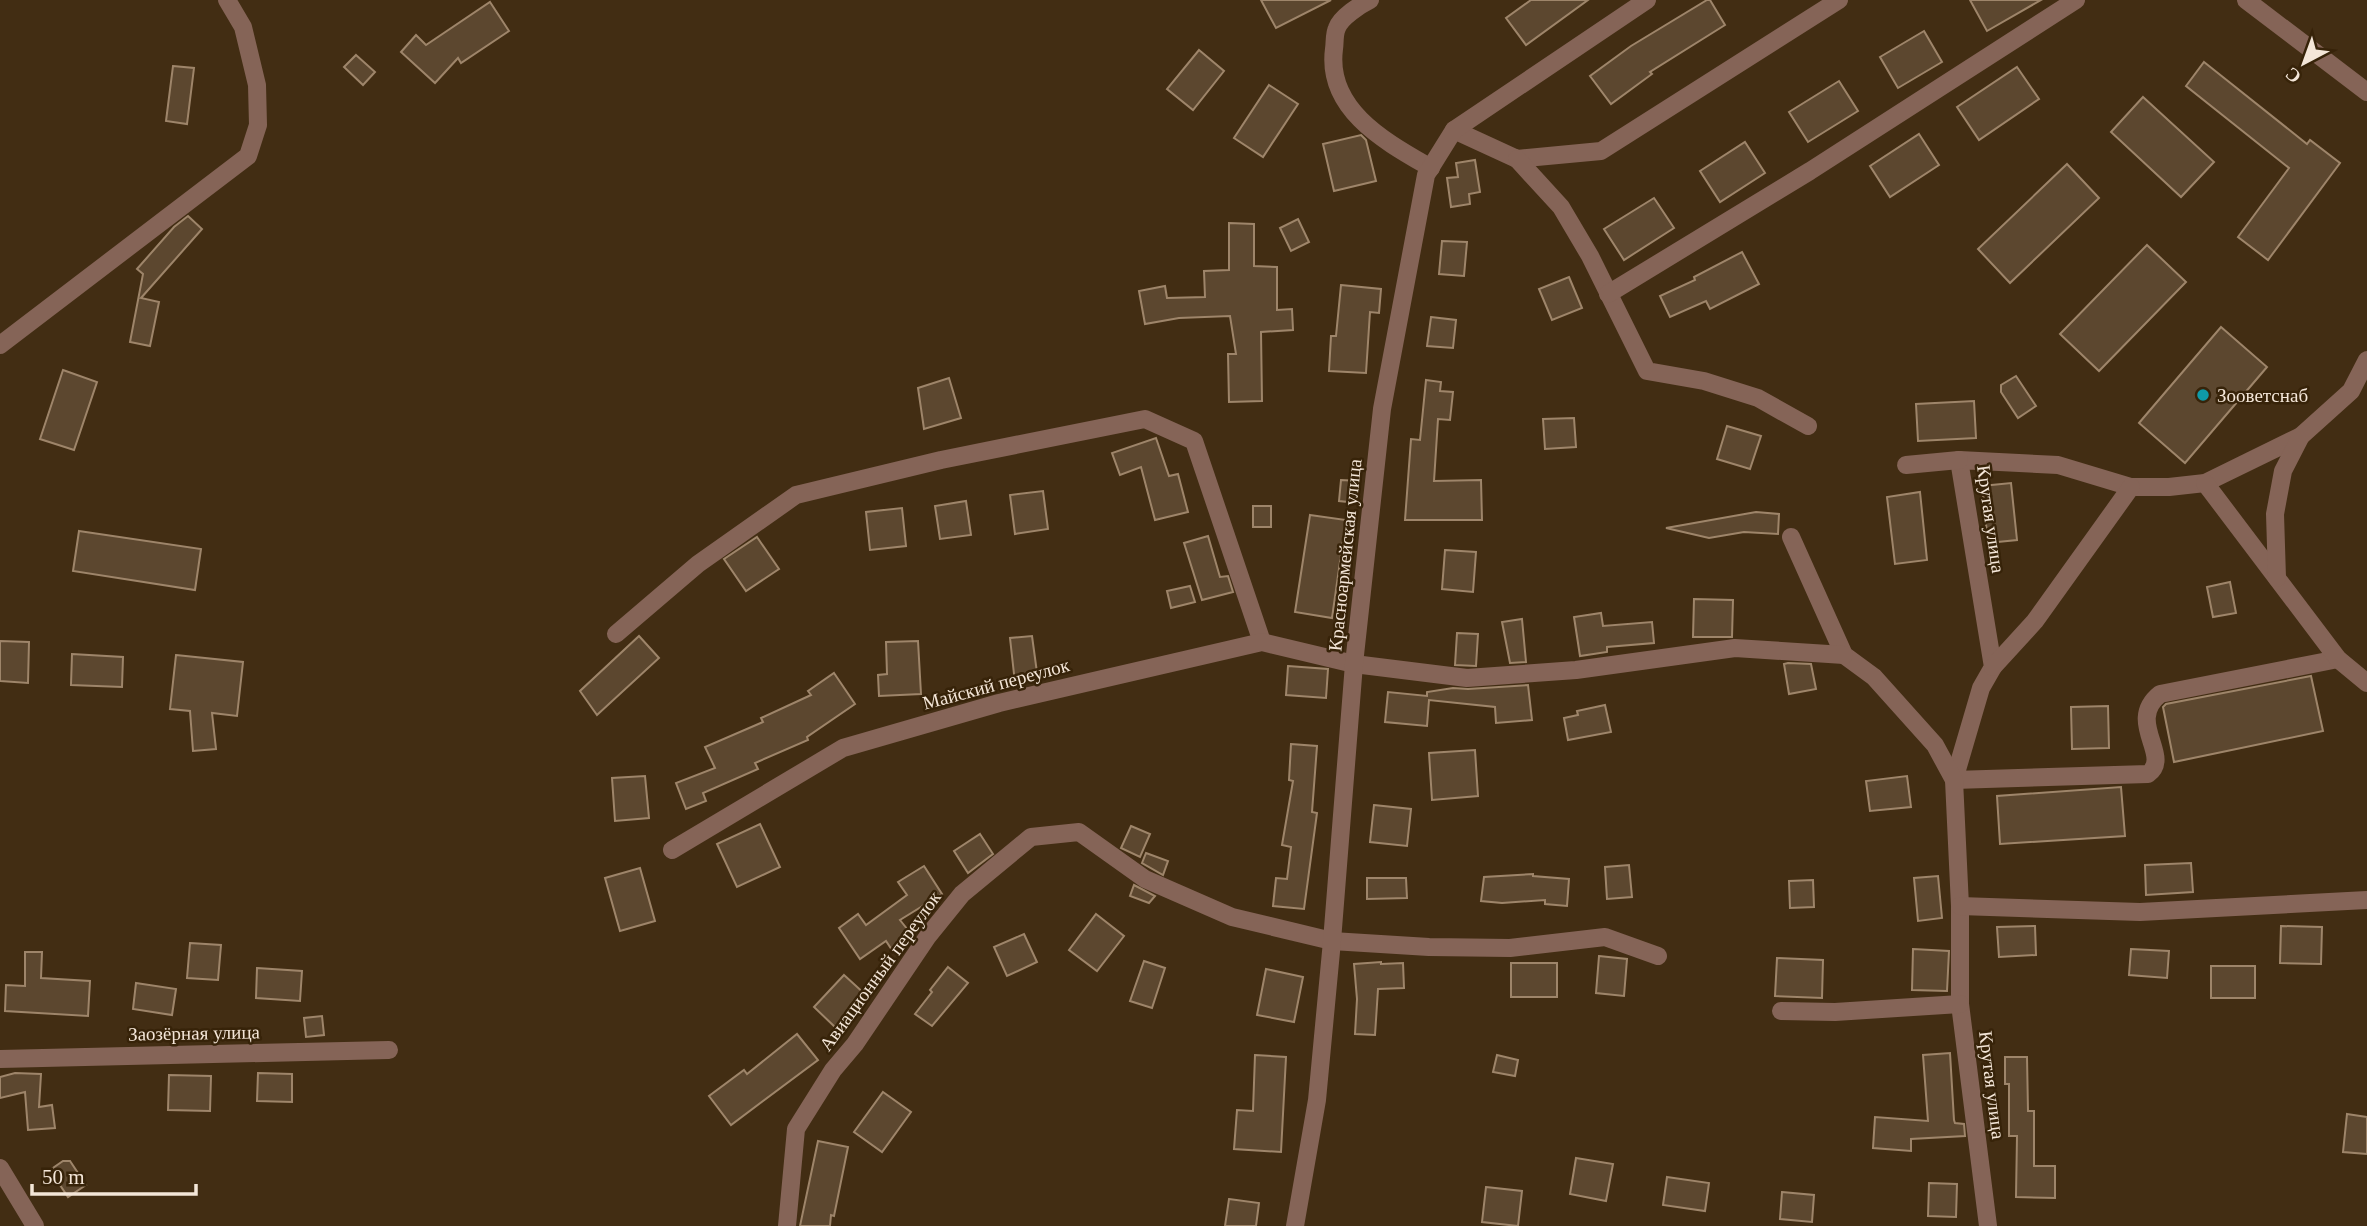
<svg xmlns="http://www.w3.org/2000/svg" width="2367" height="1226" viewBox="0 0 2367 1226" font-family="'Times New Roman',serif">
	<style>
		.building { fill: #5c472f; stroke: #9e856a; stroke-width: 2 }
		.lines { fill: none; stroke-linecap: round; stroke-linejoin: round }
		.minor { stroke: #856457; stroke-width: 18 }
		.culture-dot { fill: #0f9aa8; stroke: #372309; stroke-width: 2.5 }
		.labels { text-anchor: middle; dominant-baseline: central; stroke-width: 5; stroke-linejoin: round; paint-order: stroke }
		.poi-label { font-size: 19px; fill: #f4e6d8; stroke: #372309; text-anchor: start }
		.street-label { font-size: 19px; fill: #f4e6d8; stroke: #372309 }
	</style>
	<rect width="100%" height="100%" fill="#422d13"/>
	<g class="building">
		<path d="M 1261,0 L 1331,0 L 1276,28 Z"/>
		<path d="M 1531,0 L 1588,0 L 1526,45 L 1506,18 Z"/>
		<path d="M 1707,0 L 1710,0 L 1725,25 L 1650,72 L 1652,74 L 1611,104 L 1590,76 L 1631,46 Z"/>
		<path d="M 1970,0 L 2041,0 L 1987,31 Z"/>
		<path d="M 490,2 L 509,31 L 461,63 L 458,58 L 435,83 L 401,52 L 416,35 L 426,45 Z"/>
		<path d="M 1924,31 L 1942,62 L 1898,88 L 1880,57 Z"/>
		<path d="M 1199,50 L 1224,71 L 1193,110 L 1167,89 Z"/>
		<path d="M 356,55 L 375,72 L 363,85 L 344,67 Z"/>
		<path d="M 2204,62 L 2307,144 L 2310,140 L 2340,163 L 2268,260 L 2238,237 L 2289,168 L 2186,86 Z"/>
		<path d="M 173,66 L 194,68 L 187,124 L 166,121 Z"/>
		<path d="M 2017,67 L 2039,99 L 1979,140 L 1957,107 Z"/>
		<path d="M 1839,81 L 1858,111 L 1808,142 L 1789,112 Z"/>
		<path d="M 1269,85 L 1298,104 L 1263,157 L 1234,138 Z"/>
		<path d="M 2143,97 L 2214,162 L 2181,197 L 2111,132 Z"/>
		<path d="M 1919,134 L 1939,165 L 1890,197 L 1870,166 Z"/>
		<path d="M 1361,135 L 1366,140 L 1376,181 L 1334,191 L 1323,144 Z"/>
		<path d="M 1745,142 L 1765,173 L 1720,202 L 1700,171 Z"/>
		<path d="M 1475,160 L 1480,192 L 1469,194 L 1470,204 L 1451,207 L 1447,178 L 1458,177 L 1456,163 Z"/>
		<path d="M 2067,164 L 2099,198 L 2010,283 L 1978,249 Z"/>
		<path d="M 1654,198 L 1674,228 L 1624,260 L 1604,229 Z"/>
		<path d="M 188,216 L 202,229 L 141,298 L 159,302 L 150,346 L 130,342 L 143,274 L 137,269 L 174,227 Z"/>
		<path d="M 1298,219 L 1309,242 L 1291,251 L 1280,228 Z"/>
		<path d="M 1229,223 L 1254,224 L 1254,266 L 1277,267 L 1277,310 L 1292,309 L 1293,330 L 1261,332 L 1262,401 L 1229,402 L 1228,354 L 1236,354 L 1230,316 L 1179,318 L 1145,324 L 1139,291 L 1165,286 L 1167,298 L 1205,297 L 1204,271 L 1229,270 Z"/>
		<path d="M 1442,241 L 1467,242 L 1464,276 L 1439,274 Z"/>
		<path d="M 2147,245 L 2186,282 L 2099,371 L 2060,334 Z"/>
		<path d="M 1742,252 L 1759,284 L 1710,309 L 1706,301 L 1670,317 L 1660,296 L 1695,280 L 1694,277 Z"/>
		<path d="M 1569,277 L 1582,308 L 1552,320 L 1539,289 Z"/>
		<path d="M 1341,285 L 1381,289 L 1379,313 L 1370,312 L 1366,373 L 1329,371 L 1331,336 L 1336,336 Z"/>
		<path d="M 1431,317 L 1456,320 L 1453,348 L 1427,346 Z"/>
		<path d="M 2221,327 L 2267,367 L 2185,463 L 2139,423 Z"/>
		<path d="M 63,370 L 97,382 L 74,450 L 40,439 Z"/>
		<path d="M 2016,376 L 2036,406 L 2018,418 L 2001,392 L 2001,385 Z"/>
		<path d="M 949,378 L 961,418 L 924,429 L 918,388 Z"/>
		<path d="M 1426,380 L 1441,382 L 1440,391 L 1453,392 L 1450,420 L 1438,419 L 1434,481 L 1481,480 L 1482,520 L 1405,520 L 1411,439 L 1420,440 Z"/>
		<path d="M 1974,401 L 1976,438 L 1918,441 L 1916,404 Z"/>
		<path d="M 1574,418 L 1576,447 L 1545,449 L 1543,419 Z"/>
		<path d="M 1727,426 L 1761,436 L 1750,469 L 1717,459 Z"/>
		<path d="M 1156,438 L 1169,476 L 1178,474 L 1188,512 L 1155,520 L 1141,467 L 1120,475 L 1112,453 Z"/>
		<path d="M 1341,480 L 1359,481 L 1357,503 L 1339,501 Z"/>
		<path d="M 2011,483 L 2017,540 L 1988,543 L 1982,486 Z"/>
		<path d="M 1043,491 L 1048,529 L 1015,534 L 1010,495 Z"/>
		<path d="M 1920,492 L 1927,560 L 1895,564 L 1887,497 Z"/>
		<path d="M 966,501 L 971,535 L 940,539 L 935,506 Z"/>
		<rect x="1253" y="506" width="18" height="21"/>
		<path d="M 902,508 L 906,546 L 870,550 L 866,512 Z"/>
		<path d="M 1756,512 L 1779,514 L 1778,534 L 1744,532 L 1709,538 L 1666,528 Z"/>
		<path d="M 1310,515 L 1346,520 L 1332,618 L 1295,612 Z"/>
		<path d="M 79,531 L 201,549 L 195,590 L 73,571 Z"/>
		<path d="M 1208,536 L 1220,577 L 1228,576 L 1233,592 L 1202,600 L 1184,543 Z"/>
		<path d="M 757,537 L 779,569 L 746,591 L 724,559 Z"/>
		<path d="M 1445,550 L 1476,552 L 1473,592 L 1442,589 Z"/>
		<path d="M 2230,582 L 2236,613 L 2213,617 L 2207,587 Z"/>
		<path d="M 1190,586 L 1195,602 L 1171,608 L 1167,591 Z"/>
		<path d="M 1694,599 L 1733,600 L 1732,637 L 1693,637 Z"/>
		<path d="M 1601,613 L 1603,626 L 1652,622 L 1654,643 L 1607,647 L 1607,652 L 1580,656 L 1574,617 Z"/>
		<path d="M 1522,619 L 1526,662 L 1510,663 L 1502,622 Z"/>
		<path d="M 1457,633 L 1478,634 L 1476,666 L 1455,665 Z"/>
		<path d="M 639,636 L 659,658 L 597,715 L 580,691 Z"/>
		<path d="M 1032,636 L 1038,680 L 1015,683 L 1010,638 Z"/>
		<path d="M 0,641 L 29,642 L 28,683 L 0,681 Z"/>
		<path d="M 918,641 L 921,694 L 879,696 L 878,675 L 887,674 L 886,642 Z"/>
		<path d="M 72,654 L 123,657 L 122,687 L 71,685 Z"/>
		<path d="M 176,655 L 243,662 L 237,716 L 212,713 L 216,749 L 193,751 L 190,711 L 170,709 Z"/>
		<path d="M 1788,663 L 1811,664 L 1816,689 L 1789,694 L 1784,664 Z"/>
		<path d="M 1288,666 L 1328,669 L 1326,698 L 1286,695 Z"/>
		<path d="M 834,673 L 855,704 L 807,737 L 808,740 L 755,763 L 758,769 L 703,793 L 706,801 L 686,809 L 676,783 L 715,768 L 705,747 L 763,722 L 761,718 L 811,695 L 808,691 Z"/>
		<path d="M 2311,676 L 2323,731 L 2174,762 L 2163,707 L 2166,704 Z"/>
		<path d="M 1528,685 L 1532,720 L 1496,723 L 1495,707 L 1429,700 L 1427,726 L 1385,722 L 1388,692 L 1427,696 L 1427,692 L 1453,688 L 1468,689 Z"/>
		<path d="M 1605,705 L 1611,732 L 1568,740 L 1564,718 L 1578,715 L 1577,711 Z"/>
		<path d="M 2108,706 L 2109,748 L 2072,749 L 2071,707 Z"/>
		<path d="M 1291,744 L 1317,746 L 1312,812 L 1317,813 L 1304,909 L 1273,906 L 1276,878 L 1287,879 L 1291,847 L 1282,845 L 1293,781 L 1289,780 Z"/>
		<path d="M 1475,750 L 1478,796 L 1432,800 L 1429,753 Z"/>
		<path d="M 645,776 L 649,818 L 615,821 L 612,778 Z"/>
		<path d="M 1907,776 L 1911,807 L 1870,811 L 1866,781 Z"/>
		<path d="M 2121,787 L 2125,836 L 2000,844 L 1997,796 Z"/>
		<path d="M 1374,805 L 1411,809 L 1407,846 L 1370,842 Z"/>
		<path d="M 760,824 L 780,867 L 737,887 L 717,844 Z"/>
		<path d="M 1131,826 L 1150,834 L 1140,857 L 1121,848 Z"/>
		<path d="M 980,834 L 993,854 L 968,873 L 954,851 Z"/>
		<path d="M 1146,853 L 1168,861 L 1163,875 L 1142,863 Z"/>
		<path d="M 2191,863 L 2193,892 L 2146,895 L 2145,865 Z"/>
		<path d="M 1629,865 L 1632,897 L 1607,899 L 1605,867 Z"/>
		<path d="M 924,866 L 942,894 L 900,920 L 912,935 L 892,950 L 886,941 L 860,959 L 839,928 L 858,914 L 866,925 L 907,895 L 898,882 Z"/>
		<path d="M 640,868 L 655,921 L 620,931 L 605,878 Z"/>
		<path d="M 1533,874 L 1533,876 L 1569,879 L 1567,906 L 1545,904 L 1545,900 L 1502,903 L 1481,901 L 1484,877 Z"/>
		<path d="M 1938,876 L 1942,918 L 1918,921 L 1914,878 Z"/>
		<path d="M 1367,878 L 1406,878 L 1407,898 L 1367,899 Z"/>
		<path d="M 1813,880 L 1814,907 L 1790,908 L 1789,881 Z"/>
		<path d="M 1134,885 L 1155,896 L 1149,903 L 1130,896 Z"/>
		<path d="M 1096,914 L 1124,936 L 1097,971 L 1069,950 Z"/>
		<path d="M 2035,926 L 2036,955 L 1999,957 L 1997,927 Z"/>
		<path d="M 2281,926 L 2322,927 L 2321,964 L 2280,963 Z"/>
		<path d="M 1024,934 L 1037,962 L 1007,976 L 994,947 Z"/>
		<path d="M 190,943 L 221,945 L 218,980 L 187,978 Z"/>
		<path d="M 1913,949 L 1949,951 L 1947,991 L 1912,990 Z"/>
		<path d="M 2131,949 L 2169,951 L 2167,978 L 2129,975 Z"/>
		<path d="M 25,952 L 42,952 L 41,978 L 90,981 L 88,1016 L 5,1011 L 6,985 L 25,986 Z"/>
		<path d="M 1599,956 L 1627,959 L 1624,996 L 1596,993 Z"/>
		<path d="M 1777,958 L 1823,960 L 1822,998 L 1775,996 Z"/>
		<path d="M 1144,961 L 1165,968 L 1152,1008 L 1130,1001 Z"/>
		<path d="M 1381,962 L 1381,964 L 1403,963 L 1404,988 L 1378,989 L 1375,1035 L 1355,1034 L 1357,999 L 1354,964 Z"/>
		<rect x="1511" y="963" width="46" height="34"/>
		<rect x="2211" y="966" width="44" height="32"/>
		<path d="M 948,967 L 968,983 L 932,1026 L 915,1014 L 932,992 L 930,990 Z"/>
		<path d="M 257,968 L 302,971 L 300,1001 L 256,998 Z"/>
		<path d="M 1266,969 L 1303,977 L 1294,1022 L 1257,1015 Z"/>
		<path d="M 844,975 L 866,995 L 836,1028 L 814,1007 Z"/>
		<path d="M 136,983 L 176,989 L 172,1015 L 133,1009 Z"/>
		<path d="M 322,1016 L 324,1035 L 306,1037 L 304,1018 Z"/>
		<path d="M 797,1034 L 818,1060 L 731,1125 L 709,1096 L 744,1070 L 747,1074 Z"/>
		<path d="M 1950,1053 L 1954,1120 L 1955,1123 L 1964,1124 L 1965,1136 L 1911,1139 L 1911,1151 L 1873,1148 L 1875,1117 L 1928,1121 L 1923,1055 Z"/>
		<path d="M 1255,1055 L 1286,1057 L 1281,1152 L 1234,1149 L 1237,1110 L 1253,1111 Z"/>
		<path d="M 1497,1055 L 1518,1060 L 1515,1076 L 1493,1072 Z"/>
		<path d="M 2005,1057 L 2027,1057 L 2028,1111 L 2034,1111 L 2034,1166 L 2055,1166 L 2055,1198 L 2016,1197 L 2017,1136 L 2009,1136 L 2009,1084 L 2005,1084 Z"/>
		<path d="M 15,1073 L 41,1074 L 39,1107 L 52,1105 L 55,1128 L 28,1130 L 25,1092 L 0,1098 L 0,1077 Z"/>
		<path d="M 258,1073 L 292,1074 L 292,1102 L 257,1101 Z"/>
		<path d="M 169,1075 L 211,1076 L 210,1111 L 168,1110 Z"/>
		<path d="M 883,1092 L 911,1112 L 882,1152 L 854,1132 Z"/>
		<path d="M 2347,1114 L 2367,1117 L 2367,1154 L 2343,1152 Z"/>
		<path d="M 818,1141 L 848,1147 L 834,1216 L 831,1215 L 830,1226 L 800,1226 Z"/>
		<path d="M 1576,1158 L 1613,1164 L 1606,1201 L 1570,1194 Z"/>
		<path d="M 63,1161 L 70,1161 L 86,1185 L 68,1197 L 50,1170 Z"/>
		<path d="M 1667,1177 L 1709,1183 L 1705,1211 L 1663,1205 Z"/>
		<path d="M 1929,1183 L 1957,1184 L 1956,1217 L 1928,1216 Z"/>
		<path d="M 1486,1187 L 1522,1191 L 1518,1226 L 1482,1222 Z"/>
		<path d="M 1782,1192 L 1814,1195 L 1812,1222 L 1780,1219 Z"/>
		<path d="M 1229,1199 L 1259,1203 L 1256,1226 L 1225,1226 Z"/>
	</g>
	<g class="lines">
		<g class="minor">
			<path d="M 1370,0 C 1360,5 1341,17 1337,28 C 1334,34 1335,43 1334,49 C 1326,110 1386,142 1431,168"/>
			<path d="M 2246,0 L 2367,92"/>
			<path d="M 1454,130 L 1517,159 L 1601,151 L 1839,0"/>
			<path d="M 1517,159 L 1561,207 L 1590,256 L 1647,371 L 1704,381 L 1758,398 L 1808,426"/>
			<path d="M 1608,294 L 1810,171 L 2076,0"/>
			<path d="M 0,345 L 248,156 L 258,125 L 257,85 L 243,27 L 227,0"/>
			<path d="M 2301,436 L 2205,483 L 2169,487 L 2131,487 L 2058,465 L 1959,460 L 1993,667 L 1981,688 L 1954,780 L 2148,774 C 2173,756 2125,722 2160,694 L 2338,659"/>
			<path d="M 1906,465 L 1959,460"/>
			<path d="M 2205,483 L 2338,659 L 2367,683"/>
			<path d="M 1791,537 L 1844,655 L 1874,677 L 1935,745 L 1954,780 L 1960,906 L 1960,1004 L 1988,1226"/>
			<path d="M 2277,578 L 2275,514 L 2283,471 L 2301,436 L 2351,391 L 2367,360"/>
			<path d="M 616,634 L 698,564 L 796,495 L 941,460 L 1145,419 L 1194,441 L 1262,642"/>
			<path d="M 1993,667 L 2035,621 L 2131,487"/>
			<path d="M 672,850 L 843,748 L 999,703 L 1262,642 L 1354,664 L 1467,678 L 1576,670 L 1735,648 L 1844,655"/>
			<path d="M 1960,906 L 2140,912 L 2367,900"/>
			<path d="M 1781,1011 L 1835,1012 L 1960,1004"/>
			<path d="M 0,1059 L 389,1050"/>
			<path d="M 0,1168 L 35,1226"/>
			<path d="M 787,1226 L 796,1129 L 833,1070 L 855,1044 L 928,936 L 962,894 L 1031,837 L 1079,832 L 1145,879 L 1232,917 L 1332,941 L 1429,947 L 1510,948 L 1605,937 L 1658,956"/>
			<path d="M 1295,1226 L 1317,1100 L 1332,941 L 1354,664 L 1382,409 L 1426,175 L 1454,130 L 1647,0"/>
		</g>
	</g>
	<circle class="culture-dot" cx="2203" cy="395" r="7"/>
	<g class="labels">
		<g class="poi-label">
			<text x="2217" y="395">Зооветснаб</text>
		</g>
		<g class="street-label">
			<text transform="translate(1991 519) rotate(82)">Крутая улица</text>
			<text transform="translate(1345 555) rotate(-84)">Красноармейская улица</text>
			<text transform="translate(996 684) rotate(-15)">Майский переулок</text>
			<text transform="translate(880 971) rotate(-54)">Авиационный переулок</text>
			<text transform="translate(194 1033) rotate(-1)">Заозёрная улица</text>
			<text transform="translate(1992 1085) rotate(83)">Крутая улица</text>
		</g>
	</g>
	<g transform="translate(2304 63) rotate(221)" stroke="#372309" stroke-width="5" paint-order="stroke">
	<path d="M0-5L12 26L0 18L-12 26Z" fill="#f4e6d8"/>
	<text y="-10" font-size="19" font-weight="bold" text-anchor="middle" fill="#f4e6d8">С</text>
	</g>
	<path d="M32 1184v10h164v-10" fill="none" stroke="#f4e6d8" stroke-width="3.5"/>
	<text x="42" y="1184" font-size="21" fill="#f4e6d8" stroke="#372309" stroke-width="5" paint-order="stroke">50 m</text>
</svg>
